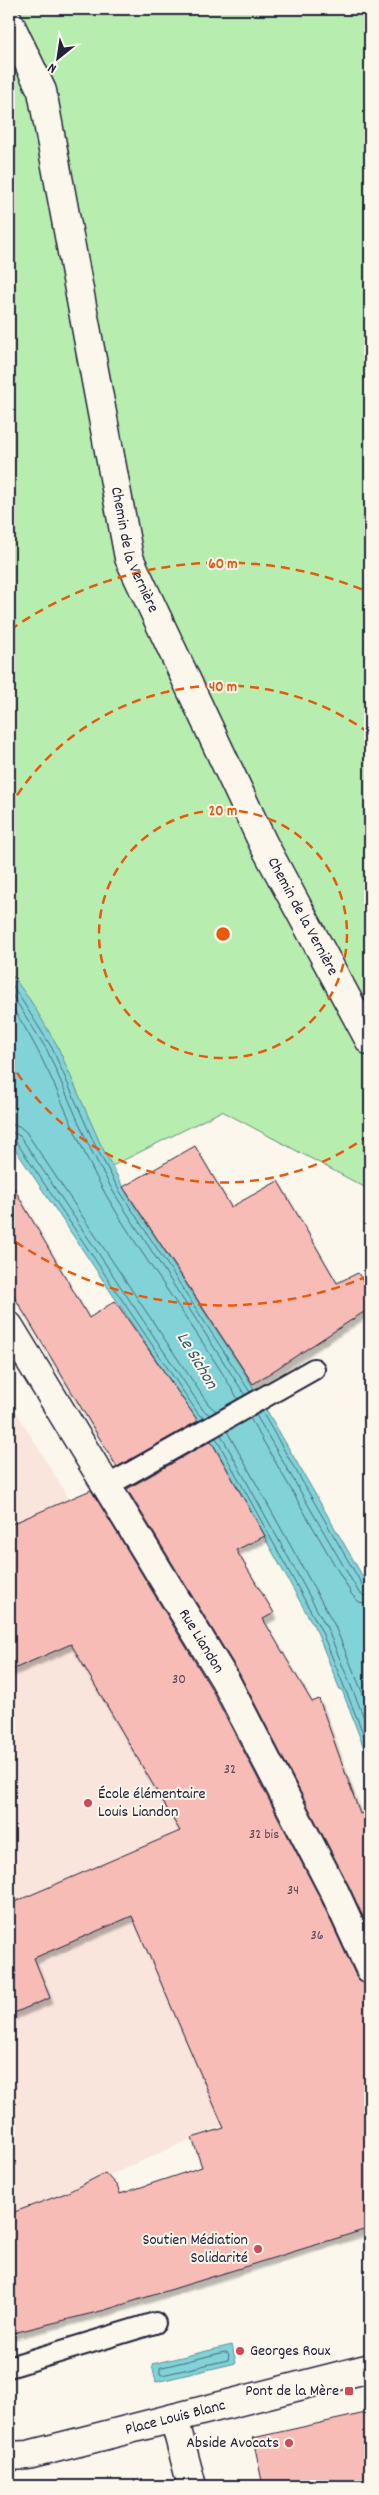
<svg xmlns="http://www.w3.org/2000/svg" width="379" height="2495" viewBox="0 0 379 2495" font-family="Dekko,sans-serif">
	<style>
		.built { fill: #fae5dc }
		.green { fill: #b7eeb0; stroke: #6c8876 }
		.water { fill: #81d3d7; stroke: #5b8c99 }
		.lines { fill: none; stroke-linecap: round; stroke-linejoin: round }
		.shore { stroke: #486979; stroke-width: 1 }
		.building { fill: #f8bcb7; stroke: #22223b; filter: url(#shadow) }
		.lane-casing { stroke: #22223b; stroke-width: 24 }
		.street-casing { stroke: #22223b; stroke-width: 31 }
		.secondary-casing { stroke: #22223b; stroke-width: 31 }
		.lane { stroke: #fbf7ec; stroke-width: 20 }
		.street { stroke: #fbf7ec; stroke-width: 28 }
		.secondary { stroke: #fbf7ec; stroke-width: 28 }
		.ring { fill: none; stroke: #e8590c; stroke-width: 2.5; stroke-dasharray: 9 6 }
		.poi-dot { fill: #d1495b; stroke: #fbf7ec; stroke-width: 2 }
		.labels { text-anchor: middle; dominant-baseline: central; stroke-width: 4; stroke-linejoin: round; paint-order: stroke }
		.number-label { font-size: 14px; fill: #58485a }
		.street-label { font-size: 16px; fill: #22223b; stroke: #fbf7ec }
		.poi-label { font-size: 16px; fill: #22223b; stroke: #fbf7ec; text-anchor: end }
		.water-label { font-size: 18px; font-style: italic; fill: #3e576a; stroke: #fbf7ec }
		.centre { fill: #e8590c; stroke: #fbf7ec; stroke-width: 2.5 }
		.ring-label { font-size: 15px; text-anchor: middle; font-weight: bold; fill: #e8590c; stroke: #fbf7ec; stroke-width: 4; stroke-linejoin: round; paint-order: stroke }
	</style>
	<defs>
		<filter id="shadow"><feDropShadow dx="3" dy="5.5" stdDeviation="1" flood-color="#0004"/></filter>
	</defs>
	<rect width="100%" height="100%" fill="#fbf7ec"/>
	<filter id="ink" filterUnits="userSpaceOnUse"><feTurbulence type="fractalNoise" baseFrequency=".02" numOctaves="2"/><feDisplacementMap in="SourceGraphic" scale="10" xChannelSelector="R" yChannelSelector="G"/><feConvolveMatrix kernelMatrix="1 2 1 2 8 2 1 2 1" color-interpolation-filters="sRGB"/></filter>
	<g filter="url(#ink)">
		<path class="built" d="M 9,1400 L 144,1622 L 183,1831 L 164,1838 L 188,1892 L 141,1937 L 223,2125 L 108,2176 L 105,2173 L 66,2193 L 9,2214 Z"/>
		<path class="green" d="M 9,9 L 370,9 L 370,1190 L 222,1111 L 96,1174 L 9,988 Z"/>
		<g class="water">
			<path d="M 9,971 L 32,1003 L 57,1045 L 100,1143 L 123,1187 L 244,1371 L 370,1589 L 370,1764 L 342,1690 L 340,1690 L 317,1632 L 200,1421 L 198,1422 L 9,1140 Z"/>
			<path d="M 232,2345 L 236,2363 L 156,2382 L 152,2364 Z"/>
		</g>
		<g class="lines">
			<g class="shore">
				<path d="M 9,980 L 52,1048 L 95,1145 L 119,1190 L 250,1392"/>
				<path d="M 9,990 L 47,1050 L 90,1148 L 114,1193 L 245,1395"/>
				<path d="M 9,1003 C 51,1062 71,1133 106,1195 C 147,1265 197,1329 238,1399"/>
				<path d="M 9,1124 L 19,1126 L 26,1132 L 208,1404 L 216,1411"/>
				<path d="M 9,1131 L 20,1136 L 203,1410 L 210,1415"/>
				<path d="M 9,1138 L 15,1140 L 199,1415 L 204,1418"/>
				<path d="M 262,1412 L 364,1588 L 370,1591"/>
				<path d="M 256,1415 L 358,1591 L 364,1596 L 370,1597"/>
				<path d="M 250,1418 L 352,1595 L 359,1602 L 370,1604"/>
				<path d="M 227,1431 L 334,1624 L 370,1711"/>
				<path d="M 221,1435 L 327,1628 L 370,1732"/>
				<path d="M 216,1438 L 321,1630 L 370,1750"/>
				<path d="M 226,2352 L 229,2354 L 228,2360 L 162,2375 L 160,2374 L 160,2368 Z"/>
			</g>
		</g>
		<g class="building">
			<path d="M 195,1146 L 231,1207 L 278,1181 L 337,1283 L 358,1273 L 370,1294 L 370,1308 L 253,1384 L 123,1187 Z"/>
			<path d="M 9,1180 L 89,1318 L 115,1301 L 198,1421 L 117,1467 L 9,1288 Z"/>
			<path d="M 211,1441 L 265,1536 L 236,1550 L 274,1613 L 263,1619 L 312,1702 L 319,1699 L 360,1814 L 370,1810 L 370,1932 L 349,1886 L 239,1673 L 127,1489 Z"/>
			<path d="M 91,1490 L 211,1688 L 321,1900 L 356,1976 L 361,1982 L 370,1984 L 370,2228 L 105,2310 L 9,2334 L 9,2214 L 66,2193 L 105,2173 L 117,2186 L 120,2194 L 202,2167 L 192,2138 L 224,2128 L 132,1916 L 34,1958 L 50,1998 L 9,2015 L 9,1899 L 12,1903 L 180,1831 L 71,1644 L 9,1671 L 9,1525 Z"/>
			<path d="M 370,2412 L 370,2486 L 263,2486 L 253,2438 Z"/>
		</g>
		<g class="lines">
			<defs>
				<g id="lane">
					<path d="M 107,1486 L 314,1369"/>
					<path d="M 9,2367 L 155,2323"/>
				</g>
				<g id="street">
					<path id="s1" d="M 9,22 L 42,91 L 129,558 L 263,843 L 370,1041"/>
					<path d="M 174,2418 L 192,2486"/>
				</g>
				<g id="secondary">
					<path id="s2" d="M 9,1326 L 225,1680 L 335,1893 L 370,1969"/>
					<path id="s3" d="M 9,2456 L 28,2455 L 370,2368"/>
				</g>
			</defs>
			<use href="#lane" class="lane-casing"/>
			<use href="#street" class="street-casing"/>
			<use href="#secondary" class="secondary-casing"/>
			<use href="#lane" class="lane"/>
			<use href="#street" class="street"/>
			<use href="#secondary" class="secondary"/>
		</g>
	</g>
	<g class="ring">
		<circle cx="223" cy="934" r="124"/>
		<path d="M369 1135A248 248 0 0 1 9 1060M9 808A248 248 0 0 1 369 733"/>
		<path d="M368 1276A371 371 0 0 1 10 1238M10 630A371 371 0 0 1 368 592"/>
	</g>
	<g class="poi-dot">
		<circle cx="88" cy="1803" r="5"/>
		<circle cx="258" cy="2249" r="5"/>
		<circle cx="240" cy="2351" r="5"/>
		<rect x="344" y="2386" width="10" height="10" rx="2.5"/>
		<circle cx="289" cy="2443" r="5"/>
	</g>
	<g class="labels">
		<g class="number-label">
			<text x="179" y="1680">30</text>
			<text x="230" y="1770">32</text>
			<text x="264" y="1835">32 bis</text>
			<text x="293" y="1891">34</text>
			<text x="317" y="1936">36</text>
		</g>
		<g class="street-label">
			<text stroke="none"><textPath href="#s1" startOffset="545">Chemin de la Vernière</textPath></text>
			<text stroke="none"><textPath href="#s1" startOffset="950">Chemin de la Vernière</textPath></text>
			<text stroke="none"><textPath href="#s2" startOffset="369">Rue Liandon</textPath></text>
			<text stroke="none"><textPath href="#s3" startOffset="171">Place Louis Blanc</textPath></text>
		</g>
		<g class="poi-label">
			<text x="98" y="1794" text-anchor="start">École élémentaire<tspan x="98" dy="18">Louis Liandon</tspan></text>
			<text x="248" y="2240">Soutien Médiation<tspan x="248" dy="18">Solidarité</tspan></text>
			<text x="250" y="2351" text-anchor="start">Georges Roux</text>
			<text x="339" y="2391">Pont de la Mère</text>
			<text x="279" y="2443">Abside Avocats</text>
		</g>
		<g class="water-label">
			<text transform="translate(196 1361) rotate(59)">Le Sichon</text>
		</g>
	</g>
	<circle cx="223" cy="934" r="8" class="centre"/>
	<g class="ring-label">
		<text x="223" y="568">60 m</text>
		<text x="223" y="691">40 m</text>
		<text x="223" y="815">20 m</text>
	</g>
	<rect width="379" height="2495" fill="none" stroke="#fbf7ec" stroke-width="30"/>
	<rect x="15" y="15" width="349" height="2465" fill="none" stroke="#22223b" stroke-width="2" filter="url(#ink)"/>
	<g transform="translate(58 58) rotate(210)" stroke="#fbf7ec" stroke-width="4" paint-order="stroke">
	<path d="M0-4L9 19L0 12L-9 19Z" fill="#22223b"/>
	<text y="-8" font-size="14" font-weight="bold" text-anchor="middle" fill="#22223b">N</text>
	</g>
</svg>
